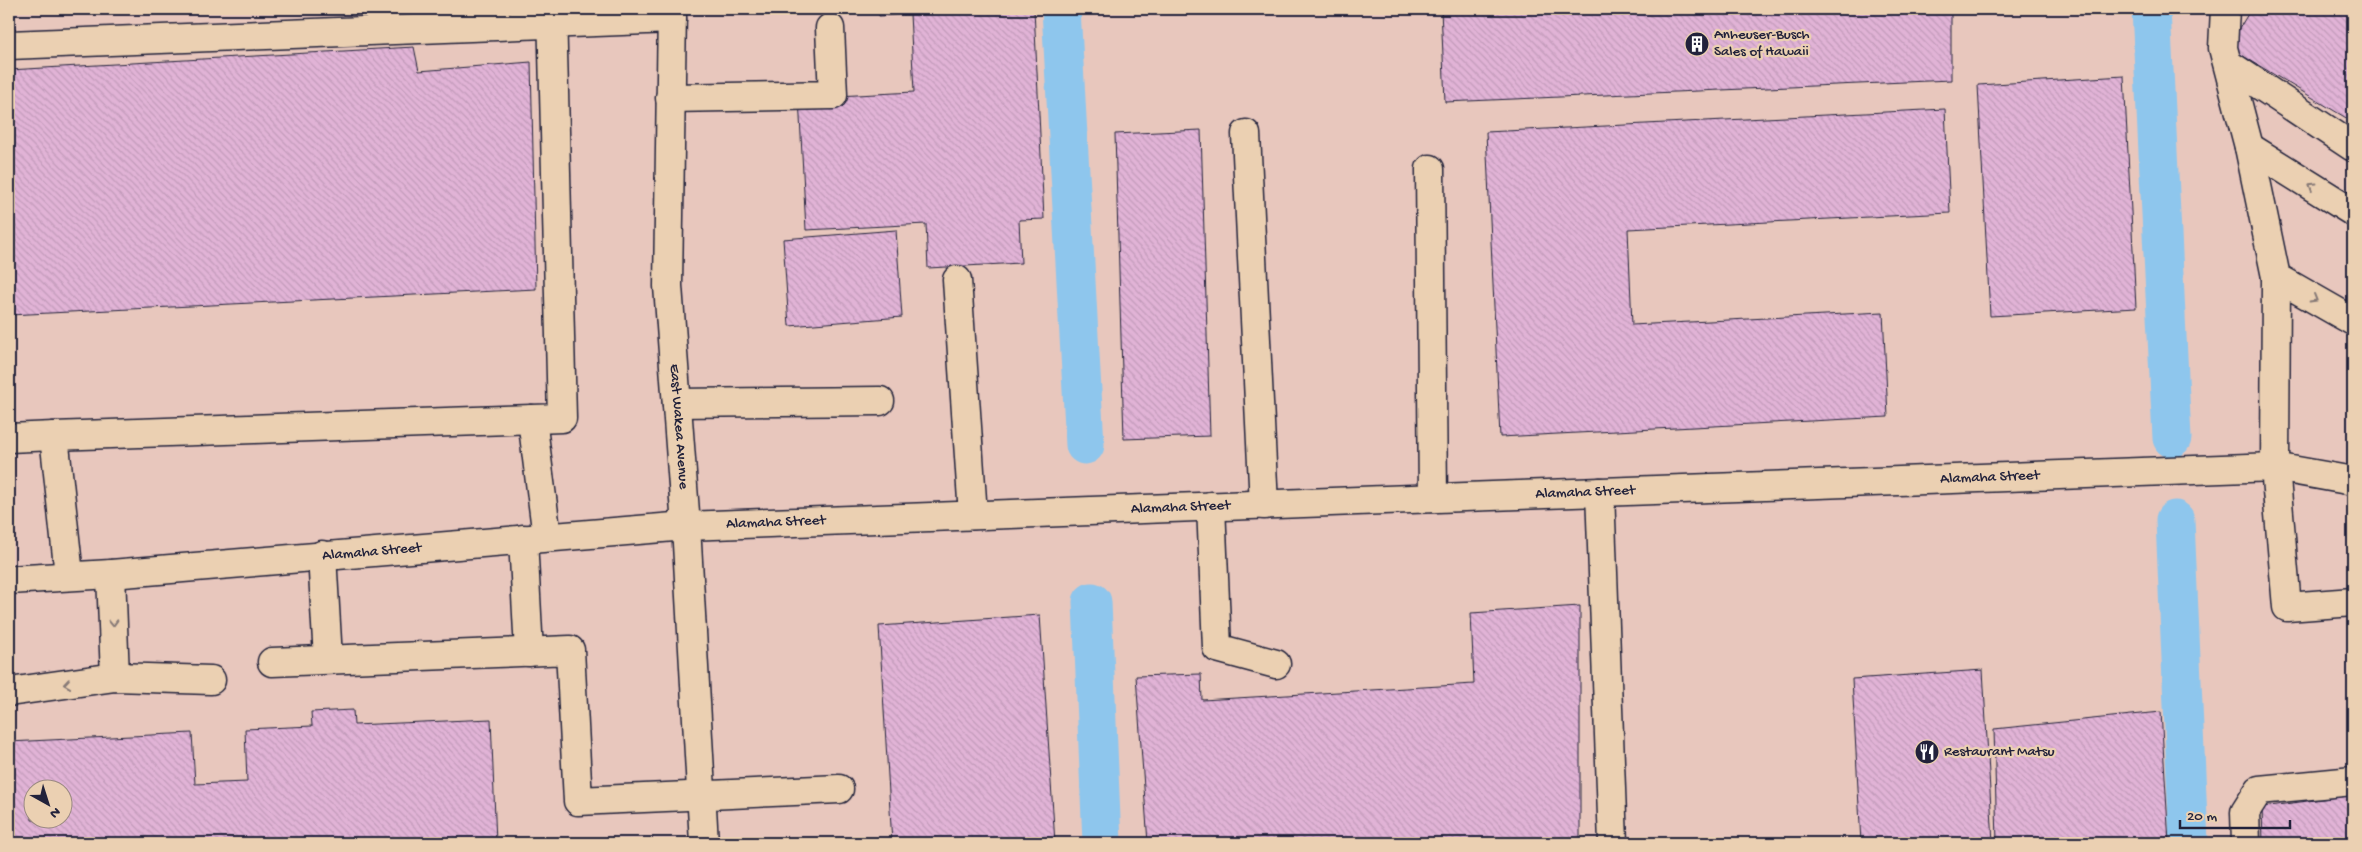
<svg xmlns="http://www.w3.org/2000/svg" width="2362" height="852" viewBox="0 0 2362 852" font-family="'Gochi Hand',sans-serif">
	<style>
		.built { fill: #e8c7bd; fill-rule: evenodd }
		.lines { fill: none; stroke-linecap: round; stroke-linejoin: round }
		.canal { stroke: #8ec6ed; stroke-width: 39 }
		.building { fill: url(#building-back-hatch); stroke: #22223b; fill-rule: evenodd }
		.minor-casing { stroke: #22223b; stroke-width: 31 }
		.minor { stroke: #ebd0b2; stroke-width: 28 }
		.oneway { stroke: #867976 }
		.labels { text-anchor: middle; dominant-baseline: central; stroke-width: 4.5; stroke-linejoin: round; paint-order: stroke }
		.poi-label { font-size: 15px; fill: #22223b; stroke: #ebd0b2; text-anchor: start }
		.street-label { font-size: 15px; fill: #22223b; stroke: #ebd0b2 }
	</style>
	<defs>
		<pattern id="building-back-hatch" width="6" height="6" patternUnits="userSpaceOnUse" patternTransform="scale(1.25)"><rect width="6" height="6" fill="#e1b3d6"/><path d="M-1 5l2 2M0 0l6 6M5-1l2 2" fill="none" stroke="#c19ab9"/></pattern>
	</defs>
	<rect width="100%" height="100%" fill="#ebd0b2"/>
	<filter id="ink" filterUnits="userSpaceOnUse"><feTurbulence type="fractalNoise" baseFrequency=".02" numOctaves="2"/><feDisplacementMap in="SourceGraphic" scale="10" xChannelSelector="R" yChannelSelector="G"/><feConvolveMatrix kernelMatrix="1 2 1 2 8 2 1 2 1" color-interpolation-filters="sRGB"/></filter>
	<g filter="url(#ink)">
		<path class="built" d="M 9,9 L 2353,9 L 2353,843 L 9,843 ZM 32,790 L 62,790 L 62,820 L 32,820 Z"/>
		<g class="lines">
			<g class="canal">
				<path d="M 1061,9 L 1085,445"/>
				<path d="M 2151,9 L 2172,438"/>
				<path d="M 2175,520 L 2189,843"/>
				<path d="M 1092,602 L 1102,843"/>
			</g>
		</g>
		<g class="building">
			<path d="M 879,9 L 1034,9 L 1044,219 L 1019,220 L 1021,263 L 928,268 L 926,224 L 806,230 L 799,98 L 914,92 L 910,14 L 879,16 Z"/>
			<path d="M 1441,9 L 1951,9 L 1951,80 L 1445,102 Z"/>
			<path d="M 2251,9 L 2353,9 L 2353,122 L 2228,47 Z"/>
			<path d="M 414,47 L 419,71 L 531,62 L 536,289 L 9,315 L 9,70 Z"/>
			<path d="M 2124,76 L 2136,308 L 1990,316 L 1978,85 Z"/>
			<path d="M 1945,109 L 1950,213 L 1628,229 L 1632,325 L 1883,312 L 1888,417 L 1500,437 L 1486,132 Z"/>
			<path d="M 1201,130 L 1210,436 L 1124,439 L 1115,134 Z"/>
			<path d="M 896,230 L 902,317 L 789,326 L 783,239 Z"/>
			<path d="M 1580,606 L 1580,843 L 1148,843 L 1136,676 L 1201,674 L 1202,700 L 1474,684 L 1471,613 Z"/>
			<path d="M 1040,615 L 1055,843 L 892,843 L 879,626 Z"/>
			<path d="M 1983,670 L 1993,843 L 1861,843 L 1852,679 Z"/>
			<path d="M 353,710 L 354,725 L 491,719 L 496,843 L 9,843 L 9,742 L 192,733 L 195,784 L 247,782 L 245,729 L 312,726 L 311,712 ZM 32,790 L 62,790 L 62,820 L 32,820 Z"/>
			<path d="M 2161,712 L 2169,843 L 1997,843 L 1994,729 Z"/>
			<path d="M 2353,795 L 2353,843 L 2263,843 L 2262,807 Z"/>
		</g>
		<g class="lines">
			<defs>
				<g id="minor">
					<path id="s1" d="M 672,9 L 668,286 L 686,526 L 704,843"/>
					<path d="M 2225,9 L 2223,48 L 2249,147 L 2276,277 L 2275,467 L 2287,607 L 2353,602"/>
					<path d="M 9,45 L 672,19"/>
					<path d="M 2228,64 L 2353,147"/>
					<path d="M 670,98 L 833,95 L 830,28"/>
					<path d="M 1246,134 L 1264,505"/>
					<path d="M 2249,147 L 2353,212"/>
					<path d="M 1430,169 L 1433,498"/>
					<path d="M 2276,277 L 2353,321"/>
					<path d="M 957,280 L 973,515"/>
					<path d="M 677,403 L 880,401"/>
					<path d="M 532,419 L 547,537"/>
					<path d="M 9,438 L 54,436"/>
					<path d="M 1600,492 L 1613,843"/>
					<path d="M 1211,506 L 1217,648 L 1276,664"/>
					<path d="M 523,539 L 529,652"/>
					<path d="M 322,555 L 328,659"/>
					<path d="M 111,574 L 115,677"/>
					<path d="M 69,575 L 54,436 L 562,418 L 552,9"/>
					<path id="s2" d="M 9,580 L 111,574 L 686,526 L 2275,467 L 2353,481"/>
					<path d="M 272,662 L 570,650 L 578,801 L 839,789"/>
					<path d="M 9,692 L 115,677 L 211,680"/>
					<path d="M 2246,843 L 2245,812 L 2259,790 L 2353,781"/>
				</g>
			</defs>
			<use href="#minor" class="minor-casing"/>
			<use href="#minor" class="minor"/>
		</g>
		<defs><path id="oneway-chevron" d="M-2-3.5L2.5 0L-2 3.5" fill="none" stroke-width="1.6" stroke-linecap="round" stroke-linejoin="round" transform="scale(1.25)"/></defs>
		<g class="oneway">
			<use href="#oneway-chevron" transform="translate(2312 186) rotate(-148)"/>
			<use href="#oneway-chevron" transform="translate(2314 299) rotate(30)"/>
			<use href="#oneway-chevron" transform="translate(113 623) rotate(88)"/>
			<use href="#oneway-chevron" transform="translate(67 684) rotate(172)"/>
		</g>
	</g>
	<defs>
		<symbol id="building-disc" viewBox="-11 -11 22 22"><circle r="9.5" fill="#22223b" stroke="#ebd0b2"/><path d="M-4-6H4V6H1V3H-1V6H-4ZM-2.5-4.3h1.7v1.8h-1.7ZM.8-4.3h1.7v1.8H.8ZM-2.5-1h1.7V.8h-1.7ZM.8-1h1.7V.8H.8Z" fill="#fff"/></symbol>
		<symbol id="restaurant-disc" viewBox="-11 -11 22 22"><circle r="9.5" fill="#22223b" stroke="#ebd0b2"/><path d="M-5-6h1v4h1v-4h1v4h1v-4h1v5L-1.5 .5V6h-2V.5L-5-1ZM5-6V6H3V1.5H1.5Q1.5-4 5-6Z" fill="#fff"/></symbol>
	</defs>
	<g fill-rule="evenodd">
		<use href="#building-disc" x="1683" y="30" width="28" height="28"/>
		<use href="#restaurant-disc" x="1913" y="738" width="28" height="28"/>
	</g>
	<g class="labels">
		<g class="poi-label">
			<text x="1714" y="35">Anheuser-Busch<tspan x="1714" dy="17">Sales of Hawaii</tspan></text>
			<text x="1944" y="752">Restaurant Matsu</text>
		</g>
		<g class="street-label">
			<text stroke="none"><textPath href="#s1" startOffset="418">East Wakea Avenue</textPath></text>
			<text stroke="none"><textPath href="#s2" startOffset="1984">Alamaha Street</textPath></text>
			<text stroke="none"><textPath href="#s2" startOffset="1579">Alamaha Street</textPath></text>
			<text stroke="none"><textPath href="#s2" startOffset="1174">Alamaha Street</textPath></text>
			<text stroke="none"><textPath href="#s2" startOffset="769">Alamaha Street</textPath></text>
			<text stroke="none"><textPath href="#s2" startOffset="364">Alamaha Street</textPath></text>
		</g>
	</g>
	<rect width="2362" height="852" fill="none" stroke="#ebd0b2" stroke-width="30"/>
	<rect x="15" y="15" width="2332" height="822" fill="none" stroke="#22223b" stroke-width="2" filter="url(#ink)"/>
	<g transform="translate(48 804) rotate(141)"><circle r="24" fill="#ebd0b2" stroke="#9b8a82"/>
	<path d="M0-4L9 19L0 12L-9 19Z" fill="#22223b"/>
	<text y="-8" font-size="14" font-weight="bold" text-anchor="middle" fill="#22223b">N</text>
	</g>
	<path d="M2180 820v8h110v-8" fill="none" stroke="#22223b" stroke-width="2.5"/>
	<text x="2187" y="820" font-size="15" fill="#22223b" stroke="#ebd0b2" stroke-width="4" paint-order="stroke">20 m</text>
</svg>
